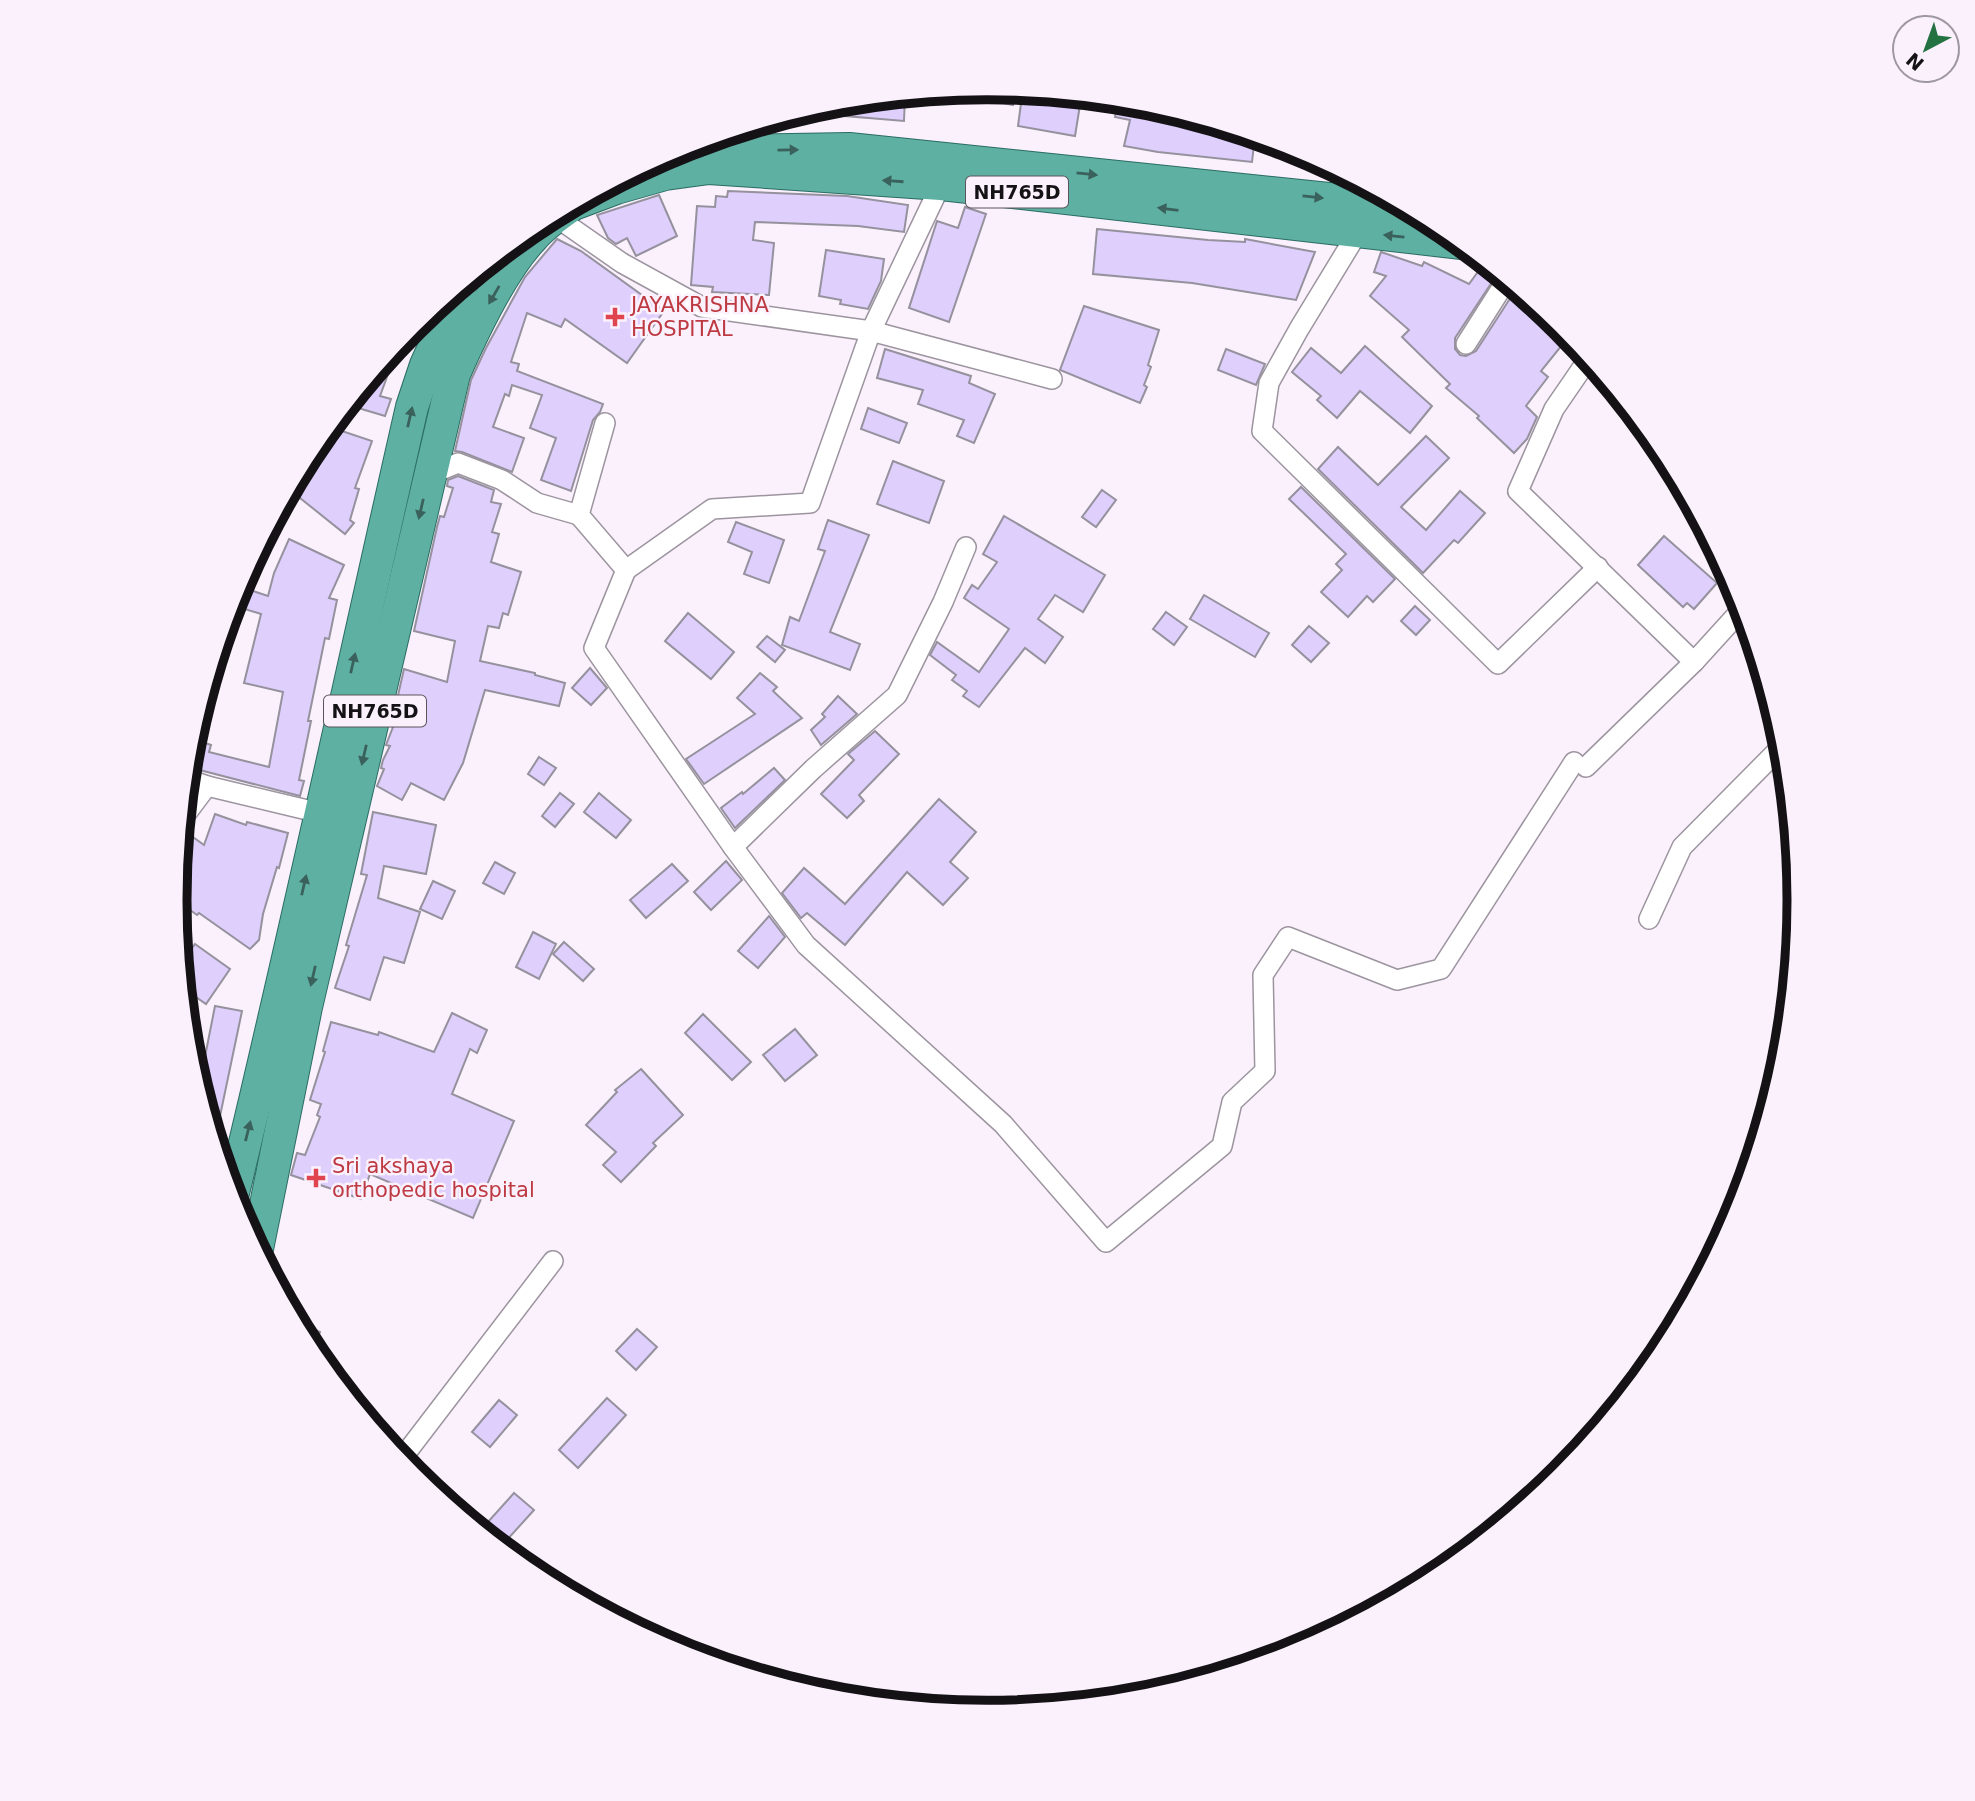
<svg xmlns="http://www.w3.org/2000/svg" width="1975" height="1801" viewBox="0 0 1975 1801" font-family="'DejaVu Sans',sans-serif">
	<style>
		.building { fill: #decffd; stroke: #95919d; stroke-width: 2 }
		.lines { fill: none; stroke-linecap: round; stroke-linejoin: round }
		.minor-casing { stroke: #9c949f; stroke-width: 22 }
		.trunk-casing { stroke: #2a6c62; stroke-width: 34 }
		.minor { stroke: #fff; stroke-width: 19 }
		.trunk { stroke: #5eb0a2; stroke-width: 32 }
		.oneway { fill: #3a615c }
		.health-dot { fill: #e0444e; stroke: #faf1fd; stroke-width: 2.5 }
		.labels { text-anchor: middle; dominant-baseline: central; stroke-width: 5; stroke-linejoin: round; paint-order: stroke }
		.shield { fill: #faf1fd; stroke: #5a555b; stroke-width: 2 }
		.shield-label { font-size: 19px; font-weight: bold; fill: #151216 }
		.health-label { font-size: 21px; fill: #be3a42; stroke: #faf1fd; text-anchor: start }
		.rim { fill: none; stroke: #151216; stroke-width: 9 }
	</style>
	<rect width="100%" height="100%" fill="#faf1fd"/>
	<g class="building">
		<path d="M 996,88 L 1016,90 L 1013,105 L 993,101 Z"/>
		<path d="M 905,96 L 904,121 L 845,116 L 848,101 Z"/>
		<path d="M 1022,96 L 1080,105 L 1075,136 L 1018,126 Z"/>
		<path d="M 1119,100 L 1146,103 L 1166,109 L 1164,120 L 1230,128 L 1255,136 L 1252,162 L 1158,152 L 1124,146 L 1130,120 L 1115,117 Z"/>
		<path d="M 728,191 L 847,196 L 908,205 L 904,232 L 858,226 L 755,222 L 753,240 L 774,243 L 769,295 L 712,292 L 713,287 L 691,285 L 697,206 L 715,207 L 716,196 L 727,197 Z"/>
		<path d="M 659,195 L 677,236 L 636,256 L 627,238 L 616,244 L 608,238 L 597,215 Z"/>
		<path d="M 965,207 L 986,214 L 949,322 L 909,308 L 937,221 L 958,228 Z"/>
		<path d="M 1097,229 L 1208,240 L 1245,242 L 1245,239 L 1315,252 L 1296,300 L 1192,283 L 1093,274 Z"/>
		<path d="M 557,239 L 581,251 L 664,311 L 627,363 L 565,319 L 561,327 L 527,313 L 511,362 L 519,364 L 517,371 L 603,404 L 600,412 L 593,420 L 571,491 L 541,480 L 556,438 L 530,428 L 542,395 L 512,385 L 509,396 L 505,394 L 493,427 L 524,438 L 512,472 L 462,452 L 455,451 L 471,380 L 486,348 L 525,277 Z"/>
		<path d="M 826,250 L 884,259 L 881,281 L 868,309 L 840,304 L 841,300 L 819,296 Z"/>
		<path d="M 1381,252 L 1422,266 L 1424,262 L 1469,284 L 1480,269 L 1494,279 L 1455,338 L 1455,349 L 1460,355 L 1466,356 L 1476,351 L 1511,297 L 1518,289 L 1563,326 L 1581,349 L 1575,356 L 1562,345 L 1541,371 L 1548,377 L 1526,406 L 1537,417 L 1527,439 L 1514,453 L 1477,418 L 1479,416 L 1446,388 L 1450,384 L 1402,337 L 1409,330 L 1370,296 L 1386,276 L 1374,272 Z"/>
		<path d="M 1084,306 L 1159,330 L 1148,365 L 1151,367 L 1144,385 L 1147,387 L 1140,403 L 1060,370 Z"/>
		<path d="M 396,346 L 398,347 L 380,396 L 391,399 L 385,416 L 348,405 Z"/>
		<path d="M 1365,346 L 1432,406 L 1410,433 L 1360,391 L 1337,418 L 1317,400 L 1321,396 L 1292,372 L 1311,348 L 1341,373 Z"/>
		<path d="M 885,349 L 971,376 L 969,383 L 995,394 L 974,443 L 957,436 L 964,420 L 918,404 L 923,390 L 877,378 Z"/>
		<path d="M 1226,349 L 1265,364 L 1256,385 L 1218,370 Z"/>
		<path d="M 868,408 L 907,423 L 899,443 L 861,429 Z"/>
		<path d="M 330,427 L 372,441 L 355,488 L 359,489 L 350,520 L 354,523 L 345,534 L 290,490 L 312,449 Z"/>
		<path d="M 1426,436 L 1449,458 L 1401,507 L 1426,530 L 1460,491 L 1485,513 L 1458,543 L 1454,540 L 1423,573 L 1318,469 L 1338,447 L 1378,485 Z"/>
		<path d="M 893,461 L 944,481 L 929,523 L 877,504 Z"/>
		<path d="M 458,476 L 494,490 L 491,502 L 501,504 L 492,532 L 499,534 L 491,562 L 521,572 L 508,615 L 503,613 L 499,628 L 488,626 L 480,661 L 535,673 L 535,675 L 565,683 L 559,706 L 485,690 L 463,763 L 444,800 L 411,783 L 402,800 L 377,786 L 384,769 L 381,768 L 383,760 L 390,746 L 386,745 L 393,727 L 391,726 L 404,669 L 447,682 L 455,641 L 414,631 L 437,527 L 440,516 L 444,517 L 453,488 L 447,486 L 448,480 Z"/>
		<path d="M 1301,487 L 1395,579 L 1373,602 L 1367,596 L 1348,617 L 1321,592 L 1342,570 L 1336,564 L 1346,554 L 1289,499 Z"/>
		<path d="M 1102,490 L 1116,500 L 1096,527 L 1082,517 Z"/>
		<path d="M 1004,516 L 1105,575 L 1083,612 L 1055,595 L 1038,619 L 1063,637 L 1045,663 L 1025,648 L 979,707 L 963,696 L 967,691 L 952,680 L 956,675 L 930,655 L 937,642 L 979,672 L 1009,629 L 964,598 L 972,585 L 978,589 L 997,562 L 983,554 Z"/>
		<path d="M 828,520 L 869,535 L 830,632 L 860,644 L 850,670 L 782,645 L 790,617 L 799,621 L 825,551 L 818,549 Z"/>
		<path d="M 736,522 L 784,540 L 769,583 L 744,574 L 752,552 L 728,542 Z"/>
		<path d="M 1664,536 L 1717,583 L 1694,609 L 1687,603 L 1683,607 L 1638,565 Z"/>
		<path d="M 289,539 L 344,565 L 329,598 L 337,600 L 329,639 L 325,638 L 308,721 L 311,721 L 299,780 L 304,781 L 300,796 L 188,767 L 191,738 L 211,745 L 209,752 L 269,767 L 283,692 L 244,683 L 261,614 L 232,605 L 238,586 L 268,596 L 274,573 Z"/>
		<path d="M 1204,595 L 1269,633 L 1255,657 L 1190,619 Z"/>
		<path d="M 1415,606 L 1430,620 L 1416,635 L 1401,621 Z"/>
		<path d="M 1166,612 L 1187,627 L 1174,645 L 1153,629 Z"/>
		<path d="M 688,613 L 734,652 L 711,679 L 665,641 Z"/>
		<path d="M 1309,626 L 1329,643 L 1311,662 L 1292,645 Z"/>
		<path d="M 767,636 L 785,650 L 775,662 L 757,647 Z"/>
		<path d="M 590,668 L 607,688 L 591,705 L 572,688 Z"/>
		<path d="M 760,673 L 777,687 L 773,691 L 802,718 L 704,784 L 686,759 L 755,714 L 737,698 Z"/>
		<path d="M 838,696 L 857,714 L 821,745 L 811,730 L 825,717 L 822,714 Z"/>
		<path d="M 875,731 L 899,754 L 859,795 L 864,801 L 847,818 L 821,794 L 854,760 L 848,754 Z"/>
		<path d="M 539,757 L 556,768 L 544,785 L 528,774 Z"/>
		<path d="M 774,768 L 785,780 L 735,828 L 721,808 L 742,792 L 743,794 Z"/>
		<path d="M 560,793 L 574,804 L 555,827 L 542,816 Z"/>
		<path d="M 599,793 L 631,820 L 616,838 L 584,812 Z"/>
		<path d="M 939,799 L 976,832 L 950,862 L 968,878 L 943,905 L 907,872 L 845,945 L 807,913 L 801,918 L 782,893 L 804,868 L 845,904 Z"/>
		<path d="M 373,812 L 436,825 L 426,874 L 384,866 L 378,898 L 420,912 L 404,963 L 384,957 L 370,1000 L 335,988 L 349,946 L 346,945 L 367,875 L 361,874 Z"/>
		<path d="M 215,814 L 246,825 L 247,822 L 288,833 L 279,868 L 277,867 L 263,914 L 259,940 L 250,949 L 199,913 L 197,915 L 175,899 L 180,849 L 190,835 L 204,845 Z"/>
		<path d="M 726,861 L 742,880 L 711,910 L 694,892 Z"/>
		<path d="M 495,862 L 515,873 L 504,894 L 483,883 Z"/>
		<path d="M 672,864 L 688,881 L 646,918 L 630,900 Z"/>
		<path d="M 433,881 L 455,891 L 442,919 L 420,909 Z"/>
		<path d="M 769,916 L 785,937 L 758,968 L 738,951 Z"/>
		<path d="M 533,932 L 556,944 L 539,979 L 516,967 Z"/>
		<path d="M 564,942 L 594,969 L 583,981 L 553,954 Z"/>
		<path d="M 195,944 L 230,969 L 206,1004 L 183,988 L 181,964 Z"/>
		<path d="M 215,1006 L 242,1011 L 215,1140 L 199,1087 Z"/>
		<path d="M 452,1013 L 487,1030 L 477,1053 L 470,1049 L 452,1094 L 514,1121 L 473,1218 L 370,1174 L 361,1199 L 291,1175 L 297,1153 L 305,1155 L 320,1117 L 317,1115 L 321,1104 L 310,1100 L 325,1052 L 323,1051 L 331,1022 L 378,1035 L 379,1032 L 434,1052 Z"/>
		<path d="M 703,1014 L 751,1062 L 732,1080 L 685,1033 Z"/>
		<path d="M 795,1029 L 817,1055 L 785,1081 L 763,1055 Z"/>
		<path d="M 641,1069 L 683,1115 L 653,1143 L 656,1146 L 621,1182 L 603,1165 L 616,1152 L 586,1125 L 617,1092 L 615,1090 Z"/>
		<path d="M 295,1321 L 320,1332 L 311,1352 Z"/>
		<path d="M 637,1329 L 657,1347 L 636,1370 L 616,1351 Z"/>
		<path d="M 607,1398 L 626,1415 L 578,1468 L 559,1450 Z"/>
		<path d="M 499,1400 L 517,1415 L 490,1447 L 472,1432 Z"/>
		<path d="M 514,1493 L 534,1510 L 506,1541 L 487,1523 Z"/>
	</g>
	<g class="lines">
		<defs>
			<g id="minor">
				<path d="M 556,217 L 622,263 L 702,307 L 871,331 L 1052,379"/>
				<path d="M 1358,232 L 1299,329 L 1269,383 L 1262,431 L 1498,664 L 1598,567"/>
				<path d="M 1466,344 L 1501,289 L 1509,281"/>
				<path d="M 1589,358 L 1554,409 L 1518,491 L 1694,662"/>
				<path d="M 605,423 L 579,515 L 626,570 L 712,509 L 810,503 L 871,331 L 941,184"/>
				<path d="M 429,475 L 458,463 L 502,480 L 537,503 L 579,515"/>
				<path d="M 626,570 L 594,648 L 733,847 L 813,769 L 897,695 L 943,602 L 966,547"/>
				<path d="M 1586,767 L 1694,662 L 1744,607"/>
				<path d="M 207,786 L 320,813"/>
				<path d="M 183,818 L 207,786 L 187,779"/>
				<path d="M 733,847 L 806,945 L 1003,1124 L 1106,1242 L 1222,1146 L 1232,1102 L 1265,1071 L 1263,975 L 1288,937 L 1397,980 L 1441,969 L 1574,762"/>
				<path d="M 1649,919 L 1682,847 L 1785,743"/>
				<path d="M 400,1461 L 553,1261"/>
			</g>
			<g id="trunk">
				<path d="M 728,151 L 849,149 L 1406,207"/>
				<path d="M 576,203 L 616,188 L 665,174 L 709,168 L 941,184 L 1462,243"/>
				<path d="M 232,1197 C 296,934 352,670 412,407 L 426,365 L 462,285"/>
				<path d="M 257,1249 L 306,1007 L 454,374 C 472,333 502,270 532,238 C 542,226 556,216 569,207"/>
			</g>
		</defs>
		<use href="#minor" class="minor-casing"/>
		<use href="#trunk" class="trunk-casing"/>
		<use href="#minor" class="minor"/>
		<use href="#trunk" class="trunk"/>
	</g>
	<defs><path id="oneway-solid" d="M-6-.8H1V-3.2L6.5 0L1 3.2V.8H-6Z" transform="scale(1.75)"/></defs>
	<g class="oneway">
		<use href="#oneway-solid" transform="translate(788 150) rotate(-1)"/>
		<use href="#oneway-solid" transform="translate(1087 174) rotate(6)"/>
		<use href="#oneway-solid" transform="translate(893 181) rotate(-176)"/>
		<use href="#oneway-solid" transform="translate(1313 197) rotate(6)"/>
		<use href="#oneway-solid" transform="translate(1168 209) rotate(-173)"/>
		<use href="#oneway-solid" transform="translate(1394 236) rotate(-174)"/>
		<use href="#oneway-solid" transform="translate(494 295) rotate(120)"/>
		<use href="#oneway-solid" transform="translate(410 417) rotate(-77)"/>
		<use href="#oneway-solid" transform="translate(421 509) rotate(103)"/>
		<use href="#oneway-solid" transform="translate(353 663) rotate(-77)"/>
		<use href="#oneway-solid" transform="translate(364 755) rotate(103)"/>
		<use href="#oneway-solid" transform="translate(304 885) rotate(-77)"/>
		<use href="#oneway-solid" transform="translate(313 976) rotate(103)"/>
		<use href="#oneway-solid" transform="translate(248 1131) rotate(-76)"/>
	</g>
	<g class="health-dot">
		<path d="M611.5 306.5h7v7h7v7h-7v7h-7v-7h-7v-7h7z"/>
		<path d="M312.5 1167.5h7v7h7v7h-7v7h-7v-7h-7v-7h7z"/>
	</g>
	<g class="labels">
		<g class="shield">
			<rect x="966" y="176.5" width="102" height="31" rx="5"/>
			<rect x="324" y="695.5" width="102" height="31" rx="5"/>
		</g>
		<g class="shield-label">
			<text x="1017" y="192">NH765D</text>
			<text x="375" y="711">NH765D</text>
		</g>
		<g class="health-label">
			<text x="631" y="305">JAYAKRISHNA<tspan x="631" dy="24">HOSPITAL</tspan></text>
			<text x="332" y="1166">Sri akshaya<tspan x="332" dy="24">orthopedic hospital</tspan></text>
		</g>
	</g>
	<path d="M0 0H1975V1801H0ZM187 900a800 800 0 1 1 1600 0a800 800 0 1 1-1600 0Z" fill="#faf1fd" fill-rule="evenodd"/>
	<path class="rim" d="M187 900a800 800 0 1 1 1600 0a800 800 0 1 1-1600 0Z"/>
	<g transform="translate(1926 49) rotate(221)"><circle r="33" fill="#faf1fd" stroke="#9e98a1" stroke-width="2"/>
	<path d="M0-5L12 26L0 18L-12 26Z" fill="#247242"/>
	<text y="-10" font-size="19" font-weight="bold" text-anchor="middle" fill="#151216">N</text>
	</g>
</svg>
